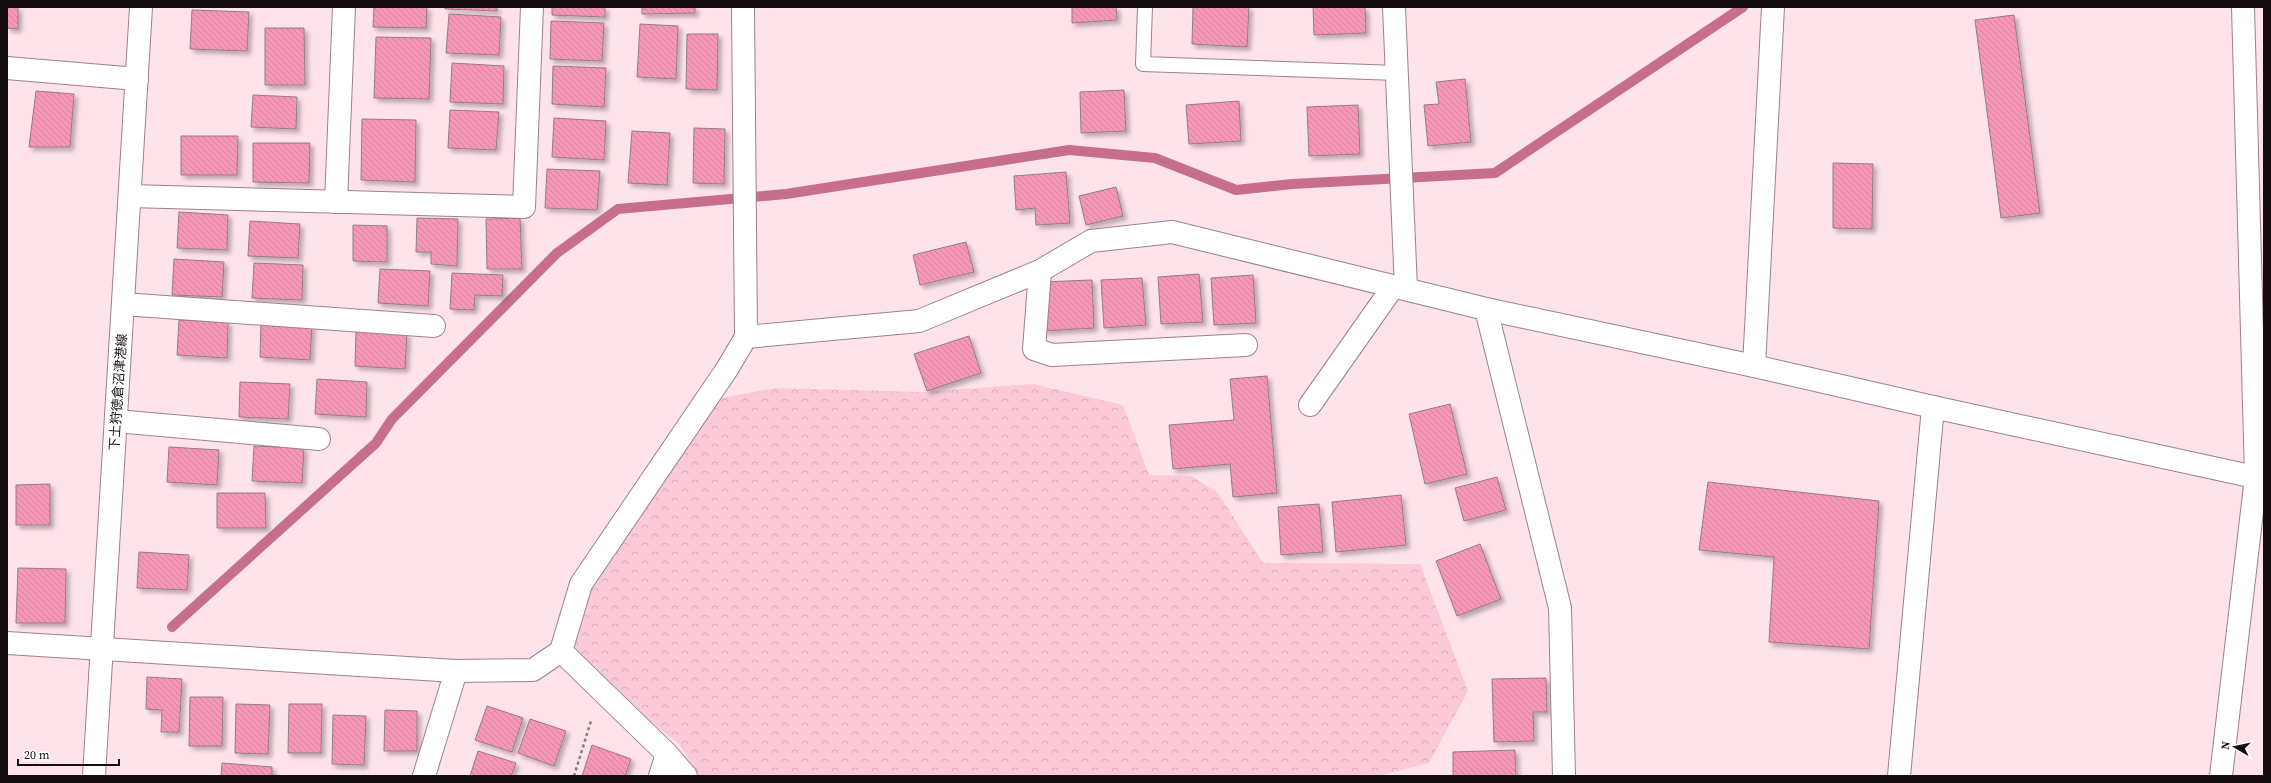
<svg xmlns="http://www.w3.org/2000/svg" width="2271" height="783" viewBox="0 0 2271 783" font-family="'Source Serif 4','Noto Sans JP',serif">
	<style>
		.forest { fill: url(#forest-crowns) }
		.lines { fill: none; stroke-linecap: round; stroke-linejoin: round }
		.stream { stroke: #c76e8c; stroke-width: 10 }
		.building { fill: url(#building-back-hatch); stroke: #957c83; filter: url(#shadow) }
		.service-casing { stroke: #9b8289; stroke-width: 16 }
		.minor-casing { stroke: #9b8289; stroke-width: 24 }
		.secondary-casing { stroke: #9b8289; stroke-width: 24 }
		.path { stroke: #8a787d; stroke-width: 2.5; stroke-dasharray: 3 3; stroke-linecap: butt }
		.service { stroke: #fff; stroke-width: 14 }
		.minor { stroke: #fff; stroke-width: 22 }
		.secondary { stroke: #fff; stroke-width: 22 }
		.labels { text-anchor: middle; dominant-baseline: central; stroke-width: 3.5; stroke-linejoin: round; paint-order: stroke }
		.street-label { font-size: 13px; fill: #160d10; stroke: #fff }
	</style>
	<defs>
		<pattern id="forest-crowns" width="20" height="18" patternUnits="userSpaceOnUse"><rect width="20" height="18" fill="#fcc9d8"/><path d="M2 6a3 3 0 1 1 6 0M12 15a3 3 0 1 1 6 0" fill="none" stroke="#d7abb8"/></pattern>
		<pattern id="building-back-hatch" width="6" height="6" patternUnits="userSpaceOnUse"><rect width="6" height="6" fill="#f597b5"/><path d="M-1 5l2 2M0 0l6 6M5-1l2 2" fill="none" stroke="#d1819b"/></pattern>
		<filter id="shadow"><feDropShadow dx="3.5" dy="3.5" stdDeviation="2" flood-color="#0004"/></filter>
	</defs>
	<rect width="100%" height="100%" fill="#ffe3eb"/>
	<path class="forest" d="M 1033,384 L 1123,405 L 1149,475 L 1192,476 L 1218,493 L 1263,563 L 1420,564 L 1468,691 L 1429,763 L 1378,776 L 699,776 L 679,744 L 561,651 L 601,555 L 705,401 L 776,388 L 923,392 Z"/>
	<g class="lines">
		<path class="stream" d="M 172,627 L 376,443 L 392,419 L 557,253 L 618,209 L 786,194 L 1069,150 L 1155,158 L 1236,190 L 1292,184 L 1495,173 L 1743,7"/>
	</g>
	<g class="building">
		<path d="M 7,7 L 18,7 L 18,29 L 7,28 Z"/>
		<path d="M 374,7 L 427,7 L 426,28 L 373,27 Z"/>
		<path d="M 445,7 L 497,7 L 497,11 L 445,9 Z"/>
		<path d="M 552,7 L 605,7 L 605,17 L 552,15 Z"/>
		<path d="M 642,7 L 695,7 L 695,13 L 642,14 Z"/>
		<path d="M 1072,7 L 1116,7 L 1117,20 L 1072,23 Z"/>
		<path d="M 1193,7 L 1249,7 L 1247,47 L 1192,44 Z"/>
		<path d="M 1313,7 L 1365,7 L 1366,33 L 1314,35 Z"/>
		<path d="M 192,10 L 249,12 L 247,51 L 190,49 Z"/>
		<path d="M 449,14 L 501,17 L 499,55 L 446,53 Z"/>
		<path d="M 2014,15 L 2040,213 L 2001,218 L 1975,20 Z"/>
		<path d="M 551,21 L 604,23 L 602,61 L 550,59 Z"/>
		<path d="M 640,24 L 678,26 L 676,79 L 637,77 Z"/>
		<path d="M 265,28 L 304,28 L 305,85 L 265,85 Z"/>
		<path d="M 687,34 L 718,34 L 717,90 L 686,89 Z"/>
		<path d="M 376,37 L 431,38 L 429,99 L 374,98 Z"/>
		<path d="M 452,63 L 504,66 L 503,104 L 450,102 Z"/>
		<path d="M 553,66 L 606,68 L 604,107 L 552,104 Z"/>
		<path d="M 1465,79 L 1471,142 L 1428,146 L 1424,105 L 1439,104 L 1436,82 Z"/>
		<path d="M 1124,90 L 1126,131 L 1081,133 L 1080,92 Z"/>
		<path d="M 36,91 L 74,94 L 70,147 L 29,147 Z"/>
		<path d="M 253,95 L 297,97 L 296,129 L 251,127 Z"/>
		<path d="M 1239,101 L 1241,141 L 1189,144 L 1186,105 Z"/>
		<path d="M 1358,105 L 1360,154 L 1309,156 L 1307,107 Z"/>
		<path d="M 450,110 L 499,112 L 496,150 L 448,148 Z"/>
		<path d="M 554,118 L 606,121 L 604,160 L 552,157 Z"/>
		<path d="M 362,119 L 416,120 L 415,182 L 361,180 Z"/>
		<path d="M 694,128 L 725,129 L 724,184 L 693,183 Z"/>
		<path d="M 632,131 L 670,133 L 667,185 L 628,183 Z"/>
		<path d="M 181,136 L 238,136 L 237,175 L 181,175 Z"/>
		<path d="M 253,143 L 310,143 L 309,183 L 253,182 Z"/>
		<path d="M 1833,163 L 1873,164 L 1872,229 L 1833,228 Z"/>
		<path d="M 547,169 L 600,171 L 597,210 L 545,208 Z"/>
		<path d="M 1066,172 L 1070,223 L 1036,225 L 1035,208 L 1016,210 L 1014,176 Z"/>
		<path d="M 1116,187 L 1123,216 L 1086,225 L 1079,196 Z"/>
		<path d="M 179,212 L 228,215 L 227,250 L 177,248 Z"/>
		<path d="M 417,218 L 458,219 L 457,266 L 431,264 L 431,252 L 416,252 Z"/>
		<path d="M 520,218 L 522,269 L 487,269 L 486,219 Z"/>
		<path d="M 250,221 L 300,224 L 298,258 L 248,256 Z"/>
		<path d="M 353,225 L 387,226 L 387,262 L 353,261 Z"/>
		<path d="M 966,242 L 974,272 L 920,285 L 913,255 Z"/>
		<path d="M 174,259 L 224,262 L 222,297 L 172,295 Z"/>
		<path d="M 254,263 L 303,265 L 302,300 L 252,298 Z"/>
		<path d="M 380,269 L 430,271 L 428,306 L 378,303 Z"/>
		<path d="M 452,273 L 503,275 L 502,296 L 475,295 L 474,310 L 450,309 Z"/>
		<path d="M 1199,274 L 1203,322 L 1161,324 L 1158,277 Z"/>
		<path d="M 1253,275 L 1256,323 L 1214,325 L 1211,278 Z"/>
		<path d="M 1142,278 L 1146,325 L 1104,328 L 1101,280 Z"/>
		<path d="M 1092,280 L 1094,328 L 1043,331 L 1041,282 Z"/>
		<path d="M 179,320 L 228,322 L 227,358 L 177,355 Z"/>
		<path d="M 261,322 L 312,325 L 310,360 L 260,357 Z"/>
		<path d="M 356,331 L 407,334 L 405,369 L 355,366 Z"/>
		<path d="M 969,336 L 981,373 L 927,391 L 914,354 Z"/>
		<path d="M 1267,376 L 1277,493 L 1233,497 L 1230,464 L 1173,469 L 1169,425 L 1234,420 L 1230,379 Z"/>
		<path d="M 317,379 L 367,382 L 366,417 L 315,414 Z"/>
		<path d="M 240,382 L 290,384 L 288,419 L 239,417 Z"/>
		<path d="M 1450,404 L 1467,474 L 1425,484 L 1409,414 Z"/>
		<path d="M 254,446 L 304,448 L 302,483 L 252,481 Z"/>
		<path d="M 169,447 L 219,450 L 217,485 L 167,482 Z"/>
		<path d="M 1497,477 L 1506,510 L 1464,521 L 1455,488 Z"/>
		<path d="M 1708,482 L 1879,501 L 1869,649 L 1769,642 L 1774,557 L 1699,550 Z"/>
		<path d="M 50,484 L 50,525 L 16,525 L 16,485 Z"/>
		<path d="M 217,493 L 265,493 L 266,528 L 217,528 Z"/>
		<path d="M 1401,495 L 1406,545 L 1336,552 L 1332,502 Z"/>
		<path d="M 1319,504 L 1323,552 L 1281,555 L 1278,507 Z"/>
		<path d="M 1480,544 L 1501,599 L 1457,616 L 1436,561 Z"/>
		<path d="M 139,552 L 189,555 L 187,590 L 137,588 Z"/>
		<path d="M 18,568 L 66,569 L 65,623 L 16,623 Z"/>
		<path d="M 147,677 L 182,679 L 179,732 L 161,732 L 162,710 L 146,709 Z"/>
		<path d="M 1546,678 L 1547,712 L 1533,712 L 1534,741 L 1494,742 L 1492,679 Z"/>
		<path d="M 190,697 L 223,697 L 222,746 L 189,746 Z"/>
		<path d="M 236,704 L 270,705 L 268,754 L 235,753 Z"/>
		<path d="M 289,704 L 322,704 L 321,753 L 288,753 Z"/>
		<path d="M 487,706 L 523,718 L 512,752 L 475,740 Z"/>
		<path d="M 385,710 L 417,711 L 417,751 L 384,751 Z"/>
		<path d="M 333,715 L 366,716 L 364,765 L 332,764 Z"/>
		<path d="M 530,719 L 566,731 L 554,766 L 518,753 Z"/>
		<path d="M 592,745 L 631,759 L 625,776 L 582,776 Z"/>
		<path d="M 1515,750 L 1516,776 L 1453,776 L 1453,752 Z"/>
		<path d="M 478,751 L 516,763 L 511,776 L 470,776 Z"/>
		<path d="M 222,763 L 272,767 L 272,776 L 221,776 Z"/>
	</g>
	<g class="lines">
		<defs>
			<path id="service" d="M 1145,7 L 1143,64 L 1397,73"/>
			<g id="minor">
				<path d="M 743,7 L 746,337"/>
				<path d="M 1394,7 L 1406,289"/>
				<path d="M 7,68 L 137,79"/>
				<path d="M 130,196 L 524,207 L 532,7"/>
				<path d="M 336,202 L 344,7"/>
				<path d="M 1040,271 L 1034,349 L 1052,355 L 1246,345"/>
				<path d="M 123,304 L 434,326"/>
				<path d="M 1486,309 L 1560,608 L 1564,776"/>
				<path d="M 1754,366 L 1773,7"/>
				<path d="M 1310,405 L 1393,287"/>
				<path d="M 116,421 L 319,439"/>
				<path d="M 7,643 L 456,671 L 533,670 L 561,651 L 581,584 L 727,369 L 746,337 L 919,321 L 1040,271 L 1091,241 L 1172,232 L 1486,309 L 1754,366 L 1933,407 L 2264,479"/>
				<path d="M 561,651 L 667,754 L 686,776"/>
				<path d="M 424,776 L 456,671"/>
				<path d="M 660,776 L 667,754"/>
				<path d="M 1899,776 L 1933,407"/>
				<path d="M 2221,776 L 2256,477 L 2243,7"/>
			</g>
			<path id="secondary" d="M 94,776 L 141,7"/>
		</defs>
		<use href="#service" class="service-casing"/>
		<use href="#minor" class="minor-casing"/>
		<use href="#secondary" class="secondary-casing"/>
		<path class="path" d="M 574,776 L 591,721"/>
		<use href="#service" class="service"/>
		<use href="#minor" class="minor"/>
		<use href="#secondary" class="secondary"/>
	</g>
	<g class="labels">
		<g class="street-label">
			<text transform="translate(118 392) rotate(-86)">下土狩徳倉沼津港線</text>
		</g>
	</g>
	<rect width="2271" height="783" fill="none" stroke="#160d10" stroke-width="16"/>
	<g transform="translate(2235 747) rotate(279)" stroke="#ffffff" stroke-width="3" paint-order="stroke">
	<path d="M0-3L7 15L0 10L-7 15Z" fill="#160d10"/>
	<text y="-6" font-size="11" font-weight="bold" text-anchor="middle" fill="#160d10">N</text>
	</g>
	<path d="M18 759v6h101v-6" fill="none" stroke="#160d10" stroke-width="2"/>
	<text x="24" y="759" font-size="12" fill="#160d10" stroke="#ffffff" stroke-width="3" paint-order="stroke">20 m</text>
</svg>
